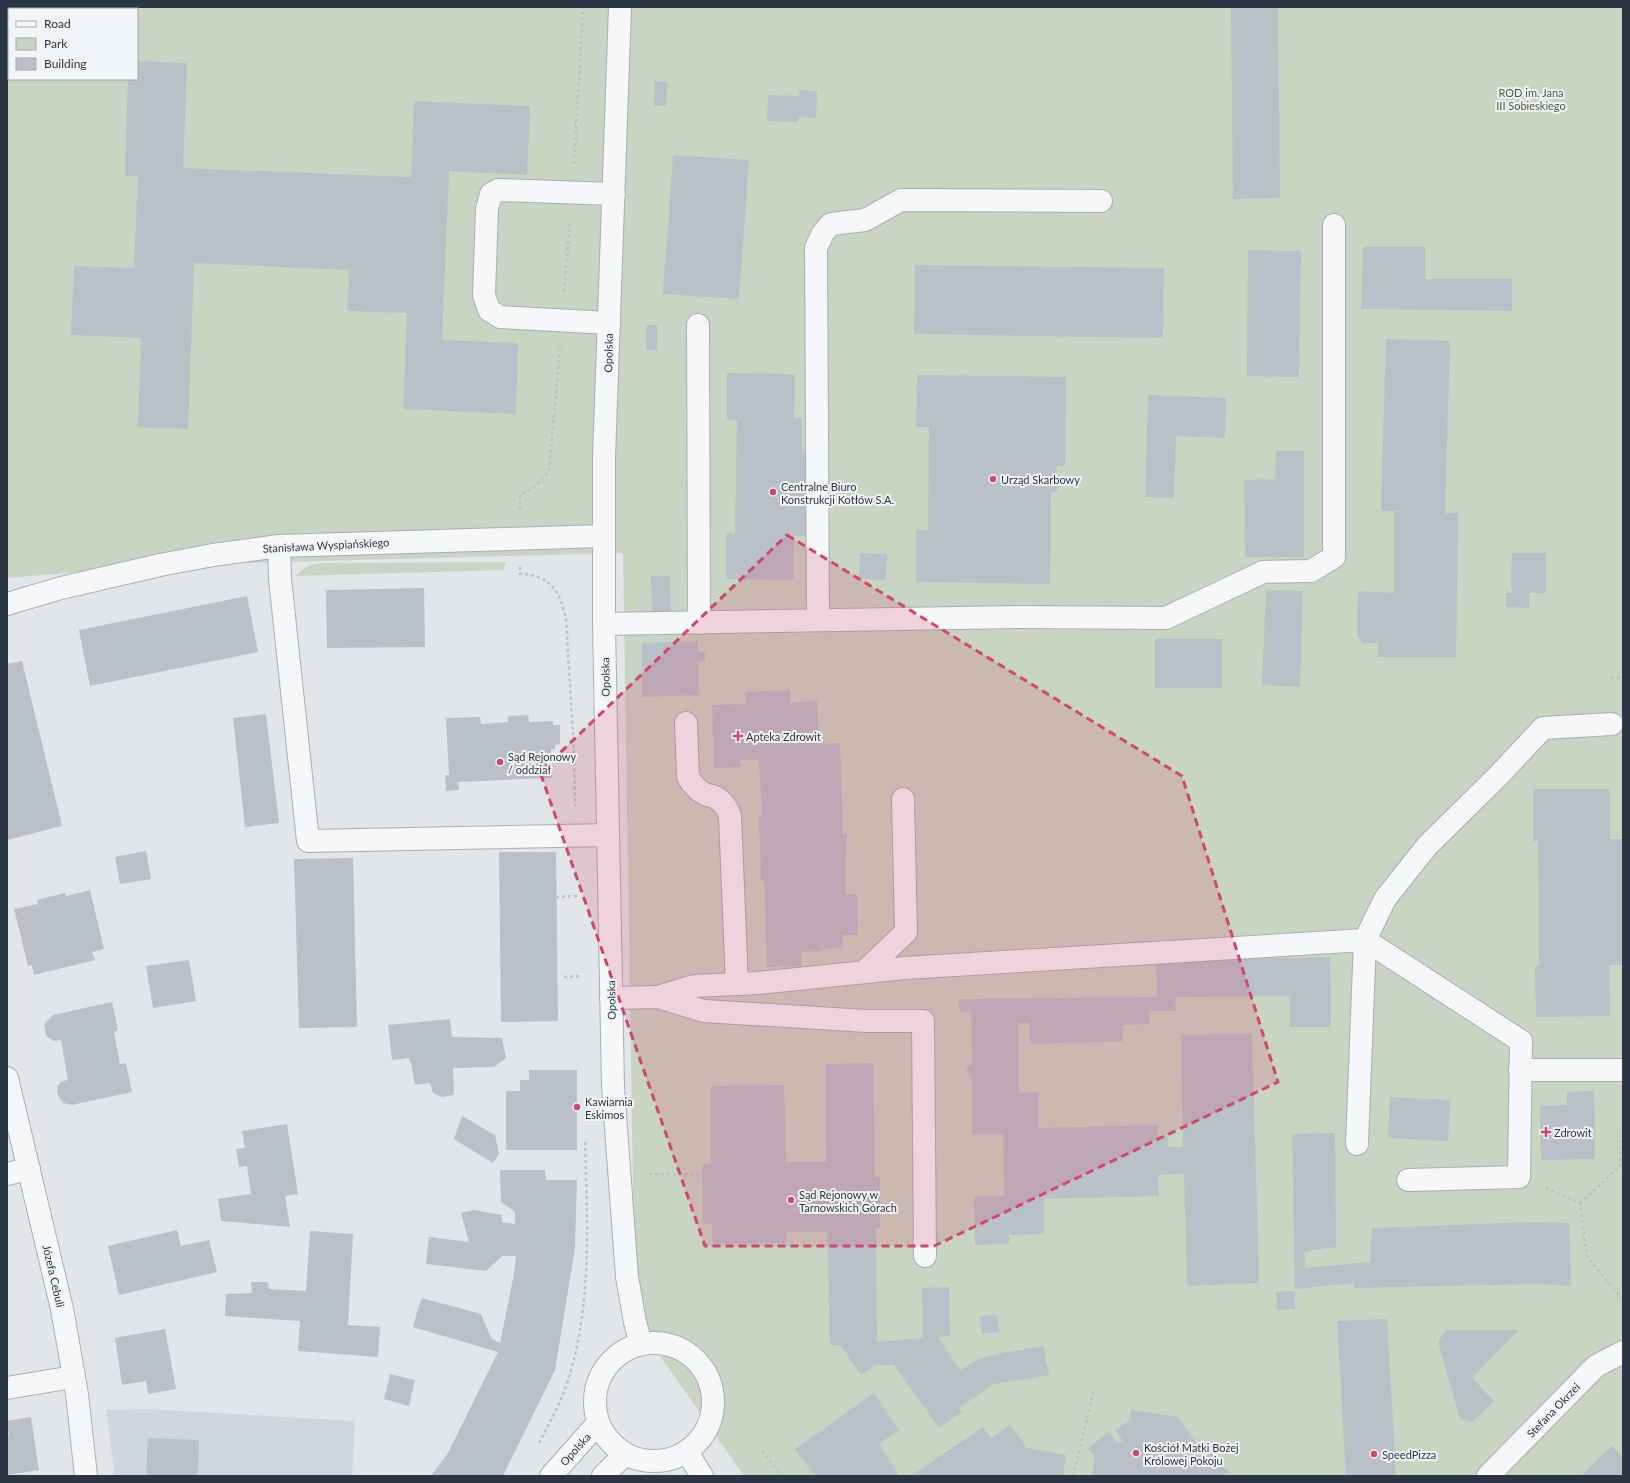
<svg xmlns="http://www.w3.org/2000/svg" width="1630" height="1483" viewBox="0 0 1630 1483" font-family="Lato,sans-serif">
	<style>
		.built { fill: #d0d6dd }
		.green { fill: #c9d5c3; fill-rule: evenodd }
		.building { fill: #b9c0c8 }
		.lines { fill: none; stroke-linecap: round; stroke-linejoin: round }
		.minor-casing { stroke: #a7aeb5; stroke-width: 24 }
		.path { stroke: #bcc1c6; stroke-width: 2.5; stroke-dasharray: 3 3; stroke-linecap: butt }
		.minor { stroke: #f5f7f9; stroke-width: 22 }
		.marked { fill: #d0476a; fill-opacity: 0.2; stroke: #d0476a; stroke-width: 3; stroke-dasharray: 8 5; stroke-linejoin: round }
		.poi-dot { fill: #d0476a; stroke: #f2f5f8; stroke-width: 1.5 }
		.labels { text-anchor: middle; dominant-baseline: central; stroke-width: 4; stroke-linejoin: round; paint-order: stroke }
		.park-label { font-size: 11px; fill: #435f37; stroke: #f2f5f8 }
		.street-label { font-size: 11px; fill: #2a3643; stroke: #f2f5f8 }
		.poi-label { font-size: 11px; fill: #2a3643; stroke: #f2f5f8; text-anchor: start }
	</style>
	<rect width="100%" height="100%" fill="#e2e6eb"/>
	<path class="built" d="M 147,1409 L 355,1421 L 352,1476 L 115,1476 L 106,1410 Z"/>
	<g class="green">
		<path d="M 7,7 L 1623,7 L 1623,1476 L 744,1476 L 635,1320 L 623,553 L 166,565 L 7,578 ZM 9,9 L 137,9 L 137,79 L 9,79 Z"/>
		<path d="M 506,562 L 503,570 L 296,576 C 306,564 313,564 328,563 Z"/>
	</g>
	<g class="building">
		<path d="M 1231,7 L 1278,7 L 1280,198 L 1233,199 Z"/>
		<path d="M 137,61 L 187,63 L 183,168 L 411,177 L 414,101 L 530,106 L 527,175 L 449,171 L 442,340 L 518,343 L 516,414 L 403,409 L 407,313 L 347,311 L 349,270 L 194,263 L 188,429 L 138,427 L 141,338 L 71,335 L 74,266 L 134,268 L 138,176 L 125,176 L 128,79 L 137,79 Z"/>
		<path d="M 655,81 L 667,82 L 666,106 L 654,106 Z"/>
		<path d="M 800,90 L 817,91 L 816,118 L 798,117 L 798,122 L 767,121 L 768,95 L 799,96 Z"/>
		<path d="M 673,155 L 749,160 L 739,299 L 663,294 Z"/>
		<path d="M 1363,247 L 1425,247 L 1425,279 L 1512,279 L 1512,311 L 1361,309 Z"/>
		<path d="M 1248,250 L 1301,251 L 1299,377 L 1247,376 Z"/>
		<path d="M 915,265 L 1164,268 L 1163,338 L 914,334 Z"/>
		<rect x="646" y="325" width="11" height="25"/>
		<path d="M 1386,339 L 1450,341 L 1445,513 L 1458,513 L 1456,657 L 1378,657 L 1378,643 L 1363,643 L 1357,636 L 1358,591 L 1394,593 L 1394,512 L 1400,511 L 1381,511 Z"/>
		<path d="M 727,373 L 795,374 L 794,418 L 802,418 L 802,451 L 811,451 L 810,536 L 794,536 L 793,580 L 726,579 L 726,533 L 735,534 L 737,420 L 727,420 Z"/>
		<path d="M 917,375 L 1066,377 L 1065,466 L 1057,466 L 1057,492 L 1051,492 L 1050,584 L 916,582 L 916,530 L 928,530 L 929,427 L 916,427 Z"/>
		<path d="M 1148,395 L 1226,398 L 1225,438 L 1176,436 L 1174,498 L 1145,497 Z"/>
		<path d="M 1276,451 L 1304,451 L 1304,557 L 1245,557 L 1244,480 L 1286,479 L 1275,479 Z"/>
		<path d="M 860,553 L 887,554 L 886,580 L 859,579 Z"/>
		<path d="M 1512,553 L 1546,553 L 1546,593 L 1529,593 L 1529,608 L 1506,607 L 1506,593 L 1514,593 L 1511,588 Z"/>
		<path d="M 651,576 L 670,576 L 671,611 L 652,611 Z"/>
		<path d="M 424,588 L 425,647 L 327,648 L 326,590 Z"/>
		<path d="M 1266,590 L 1303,591 L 1300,687 L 1262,685 Z"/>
		<path d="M 247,596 L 258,652 L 90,686 L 79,630 Z"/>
		<rect x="1155" y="639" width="67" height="49"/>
		<path d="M 698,641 L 698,652 L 705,652 L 705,661 L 698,662 L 699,695 L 642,697 L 642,643 Z"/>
		<path d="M 22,661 L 62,826 L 7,840 L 7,664 Z"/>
		<path d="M 790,690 L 790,703 L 817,701 L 819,744 L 840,743 L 843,834 L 847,833 L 847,857 L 845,858 L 846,894 L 857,894 L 858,935 L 843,935 L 843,948 L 823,949 L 823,951 L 801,952 L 802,966 L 767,967 L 764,881 L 761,881 L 759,816 L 762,815 L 759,760 L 740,760 L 741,767 L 714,768 L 712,705 L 745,704 L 745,692 Z"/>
		<path d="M 266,714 L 279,823 L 245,827 L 233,718 Z"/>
		<path d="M 528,715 L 529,722 L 553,721 L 553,725 L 560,725 L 560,744 L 555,745 L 555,749 L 551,749 L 552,778 L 458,782 L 459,790 L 446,791 L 445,775 L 449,775 L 446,718 L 480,717 L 481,724 L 508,722 L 508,716 Z"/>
		<path d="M 1533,789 L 1610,789 L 1610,839 L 1622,839 L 1622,965 L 1609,965 L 1610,1016 L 1536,1017 L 1535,966 L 1539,966 L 1538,841 L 1533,841 Z"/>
		<path d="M 146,851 L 151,879 L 120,884 L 115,857 Z"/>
		<path d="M 499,852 L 556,852 L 558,1021 L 501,1022 Z"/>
		<path d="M 353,858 L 357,1027 L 299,1028 L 294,859 Z"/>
		<path d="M 90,890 L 104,949 L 92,952 L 95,960 L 34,975 L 32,965 L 28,966 L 14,909 L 38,904 L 37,900 L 65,893 L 66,896 Z"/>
		<path d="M 1330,957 L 1331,1027 L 1290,1027 L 1290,996 L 1175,997 L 1176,1011 L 1149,1011 L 1149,1024 L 1123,1025 L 1123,1041 L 1030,1044 L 1029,1023 L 1018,1023 L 1019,1093 L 1038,1092 L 1039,1128 L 1158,1125 L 1157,1136 L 1168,1136 L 1168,1147 L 1183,1147 L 1181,1035 L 1252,1033 L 1259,1283 L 1187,1286 L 1184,1174 L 1158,1175 L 1159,1196 L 1044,1199 L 1044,1234 L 1009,1235 L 1009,1244 L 975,1245 L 974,1196 L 1004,1196 L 1003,1134 L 972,1135 L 972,1079 L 967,1074 L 967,1068 L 972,1064 L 971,1012 L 960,1012 L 959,999 L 1157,997 L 1156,961 Z"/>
		<path d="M 189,960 L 196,1001 L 153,1008 L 146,966 Z"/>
		<path d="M 112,1002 L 118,1030 L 114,1032 L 120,1064 L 126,1063 L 132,1092 L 72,1105 L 63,1103 L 59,1097 L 57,1091 L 58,1085 L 62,1081 L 68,1080 L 61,1040 L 54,1041 L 46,1036 L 44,1024 L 53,1015 Z"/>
		<path d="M 450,1019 L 452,1037 L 502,1038 L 506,1058 L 494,1067 L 453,1068 L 454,1095 L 442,1097 L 433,1093 L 430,1083 L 415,1085 L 411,1063 L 410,1063 L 409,1058 L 392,1060 L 388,1025 Z"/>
		<path d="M 873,1063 L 875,1177 L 880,1177 L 880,1228 L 876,1228 L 877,1342 L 923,1338 L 922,1288 L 949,1287 L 950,1336 L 938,1337 L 960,1370 L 979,1359 L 1001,1353 L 1043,1346 L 1049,1375 L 994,1384 L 959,1408 L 962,1412 L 939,1428 L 894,1365 L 876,1365 L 861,1375 L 840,1345 L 830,1345 L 827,1232 L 786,1232 L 787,1243 L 712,1244 L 712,1224 L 703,1224 L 702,1164 L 711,1164 L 711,1086 L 784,1085 L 786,1162 L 826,1162 L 825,1064 Z"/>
		<path d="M 529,1070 L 577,1070 L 577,1150 L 506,1150 L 506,1091 L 520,1091 L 520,1080 L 529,1080 Z"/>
		<path d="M 1594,1091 L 1595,1159 L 1541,1160 L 1540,1106 L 1567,1105 L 1567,1092 Z"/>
		<path d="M 1390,1097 L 1450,1100 L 1448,1141 L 1388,1138 Z"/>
		<path d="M 462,1116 L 495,1135 L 499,1154 L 493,1163 L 454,1139 Z"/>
		<path d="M 287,1124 L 298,1194 L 285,1196 L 290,1227 L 221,1221 L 218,1199 L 251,1194 L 247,1166 L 239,1167 L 236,1149 L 245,1148 L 242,1131 Z"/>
		<path d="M 1335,1133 L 1336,1247 L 1304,1252 L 1305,1268 L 1370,1262 L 1372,1228 L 1536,1222 L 1569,1223 L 1571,1286 L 1538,1284 L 1354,1288 L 1354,1283 L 1295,1289 L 1292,1134 Z"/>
		<path d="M 500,1170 L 545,1170 L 546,1180 L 577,1180 L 575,1248 L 555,1370 L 503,1476 L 431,1476 L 448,1453 L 498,1352 L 413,1327 L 419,1306 L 422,1298 L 481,1314 L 491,1338 L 500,1343 L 514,1274 L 516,1256 L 502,1256 L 486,1271 L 426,1264 L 429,1237 L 469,1242 L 461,1213 L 474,1210 L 502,1215 L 502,1222 L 515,1224 L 515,1212 L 501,1202 Z"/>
		<path d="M 177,1230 L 181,1246 L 209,1240 L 217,1272 L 119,1295 L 108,1246 Z"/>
		<path d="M 310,1231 L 353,1234 L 348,1325 L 380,1327 L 378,1357 L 298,1351 L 300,1321 L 225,1316 L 226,1294 L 252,1293 L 251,1282 L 268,1282 L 269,1289 L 306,1291 Z"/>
		<path d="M 1294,1291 L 1295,1309 L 1277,1310 L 1276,1292 Z"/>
		<path d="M 997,1315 L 999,1332 L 982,1334 L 980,1316 Z"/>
		<path d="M 1387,1319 L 1396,1476 L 1346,1476 L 1337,1321 Z"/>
		<path d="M 165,1329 L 176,1389 L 148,1394 L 146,1381 L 122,1385 L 115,1338 Z"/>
		<path d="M 1447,1330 L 1519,1330 L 1472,1378 L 1494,1401 L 1472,1422 L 1460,1419 L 1438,1341 Z"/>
		<path d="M 390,1374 L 415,1380 L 409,1406 L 384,1399 Z"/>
		<path d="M 874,1393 L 899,1430 L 879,1444 L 900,1476 L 815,1476 L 795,1449 Z"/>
		<path d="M 1131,1410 L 1178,1417 L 1201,1450 L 1193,1455 L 1205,1457 L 1214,1451 L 1217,1455 L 1215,1456 L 1225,1470 L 1226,1468 L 1229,1472 L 1224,1476 L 1092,1476 L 1095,1457 L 1088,1448 L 1109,1432 L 1116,1442 L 1124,1443 L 1115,1430 L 1130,1420 Z"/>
		<path d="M 31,1417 L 39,1470 L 7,1475 L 7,1436 L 9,1436 L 7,1421 Z"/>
		<path d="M 1010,1425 L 1027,1448 L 1066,1455 L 1063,1476 L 911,1476 L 983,1427 L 991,1438 Z"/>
		<path d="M 148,1438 L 199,1440 L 198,1476 L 146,1476 Z"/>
		<path d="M 1612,1446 L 1623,1458 L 1623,1476 L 1581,1476 Z"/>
	</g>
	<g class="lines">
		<defs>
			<g id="minor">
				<path d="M 620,7 L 604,458 L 604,624 L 613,1087 L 627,1277 L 635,1322 L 641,1344"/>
				<path d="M 609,323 L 500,317 L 489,310 L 484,295 L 487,209 L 491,194 L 498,190 L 614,194"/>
				<path d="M 698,325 L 699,623"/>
				<path d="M 279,546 L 280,579 L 308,841 L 608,835"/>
				<path d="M 7,604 L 61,588 L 160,565 L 213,555 L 279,546 L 603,536"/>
				<path d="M 818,620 L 816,248 L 823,233 L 831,224 L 865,220 L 901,200 L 1101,201"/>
				<path d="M 604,624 L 1020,617 L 1166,618 L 1263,572 L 1311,571 L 1334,557 L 1334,225"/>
				<path d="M 686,723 L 688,777 C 692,784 696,789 703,793 C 705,795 708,795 712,796 C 721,799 727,807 730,816 L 737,984"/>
				<path d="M 1365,940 L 1521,1041 L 1519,1177 L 1408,1180"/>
				<path d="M 865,971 L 906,932 L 903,799"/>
				<path d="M 658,997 L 694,986 L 758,983 L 905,968 L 1365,940 L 1385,899 L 1427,846 L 1500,774 L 1543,728 L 1612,724"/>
				<path d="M 611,998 L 658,997 L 704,1011 L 866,1021 L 923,1021 L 925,1256"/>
				<path d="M 1520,1070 L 1623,1070"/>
				<path d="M 7,1078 L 62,1309 L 77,1394 L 86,1476"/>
				<path d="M 1357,1144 L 1365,940"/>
				<path d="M 7,1174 L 29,1169"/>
				<circle cx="654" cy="1402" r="59"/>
				<path d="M 7,1388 L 73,1377"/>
				<path d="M 687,1452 L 702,1476"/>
				<path d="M 551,1476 L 598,1423"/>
				<path d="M 603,1476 L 625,1454"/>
				<path d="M 1488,1476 L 1596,1366 L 1623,1352"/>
			</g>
		</defs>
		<use href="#minor" class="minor-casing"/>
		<g class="path">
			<path d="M 574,164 L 583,7"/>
			<path d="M 564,292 L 570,221"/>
			<path d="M 520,510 L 520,494 C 534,490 540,481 549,471 L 560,349"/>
			<path d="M 520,567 L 520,574 C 551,575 560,591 566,619 L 574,752 L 575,806"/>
			<path d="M 1611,678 L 1623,678"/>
			<path d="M 556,897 L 579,896"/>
			<path d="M 564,977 L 581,976"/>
			<path d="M 649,1174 L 703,1174"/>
			<path d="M 1546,1188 L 1580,1203 L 1587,1257 L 1623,1300"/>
			<path d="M 1580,1203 L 1621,1165 L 1623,1100"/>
			<path d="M 539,1443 C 549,1424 559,1406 566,1386 C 593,1308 587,1219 585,1139"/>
			<path d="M 762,1451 L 782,1476"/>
			<path d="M 1073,1476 L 1094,1390"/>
		</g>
		<use href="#minor" class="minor"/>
	</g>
	<path class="marked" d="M 787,535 L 1182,776 L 1278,1082 L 934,1246 L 705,1246 L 540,772 Z"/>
	<g class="poi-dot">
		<circle cx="993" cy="479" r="4"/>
		<circle cx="773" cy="492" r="4"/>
		<path d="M736 730h4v4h4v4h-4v4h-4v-4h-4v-4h4z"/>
		<circle cx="500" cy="762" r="4"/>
		<circle cx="577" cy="1107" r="4"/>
		<path d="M1544 1126h4v4h4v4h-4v4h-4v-4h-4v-4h4z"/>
		<circle cx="791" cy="1200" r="4"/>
		<circle cx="1136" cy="1453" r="4"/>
		<circle cx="1374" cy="1454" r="4"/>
	</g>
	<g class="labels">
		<g class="park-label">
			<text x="1531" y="92">ROD im. Jana<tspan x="1531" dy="13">III Sobieskiego</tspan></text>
		</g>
		<g class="street-label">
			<text transform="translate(608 353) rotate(-89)">Opolska</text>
			<text transform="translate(326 545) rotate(-3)">Stanisława Wyspiańskiego</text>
			<text transform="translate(605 677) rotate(-91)">Opolska</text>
			<text transform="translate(611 1000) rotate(-91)">Opolska</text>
			<text transform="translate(54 1276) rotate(77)">Józefa Cebuli</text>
			<text transform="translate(1553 1410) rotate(-46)">Stefana Okrzei</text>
			<text transform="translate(575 1449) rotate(-48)">Opolska</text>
		</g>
		<g class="poi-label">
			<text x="1001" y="479">Urząd Skarbowy</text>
			<text x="781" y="486">Centralne Biuro<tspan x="781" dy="13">Konstrukcji Kotłów S.A.</tspan></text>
			<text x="746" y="736">Apteka Zdrowit</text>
			<text x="508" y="756">Sąd Rejonowy<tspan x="508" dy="13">/ oddział</tspan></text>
			<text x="585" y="1101">Kawiarnia<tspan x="585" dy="13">Eskimos</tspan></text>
			<text x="1554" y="1132">Zdrowit</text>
			<text x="799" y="1194">Sąd Rejonowy w<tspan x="799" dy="13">Tarnowskich Górach</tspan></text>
			<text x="1144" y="1447">Kościół Matki Bożej<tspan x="1144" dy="13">Królowej Pokoju</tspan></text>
			<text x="1382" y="1454">SpeedPizza</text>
		</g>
	</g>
	<rect width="1630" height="1483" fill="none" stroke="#2a3643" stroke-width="16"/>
	<rect x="8" y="8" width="130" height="72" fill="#f2f5f8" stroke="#a2a9b0"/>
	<rect x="16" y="21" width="20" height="6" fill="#f5f7f9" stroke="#a2a9b0"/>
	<text x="44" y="28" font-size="12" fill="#2a3643">Road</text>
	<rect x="16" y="38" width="20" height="12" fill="#c9d5c3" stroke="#a2a9b0"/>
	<text x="44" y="48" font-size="12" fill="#2a3643">Park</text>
	<rect x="16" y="58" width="20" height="12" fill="#b9c0c8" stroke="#a2a9b0"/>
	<text x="44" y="68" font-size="12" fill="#2a3643">Building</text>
</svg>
